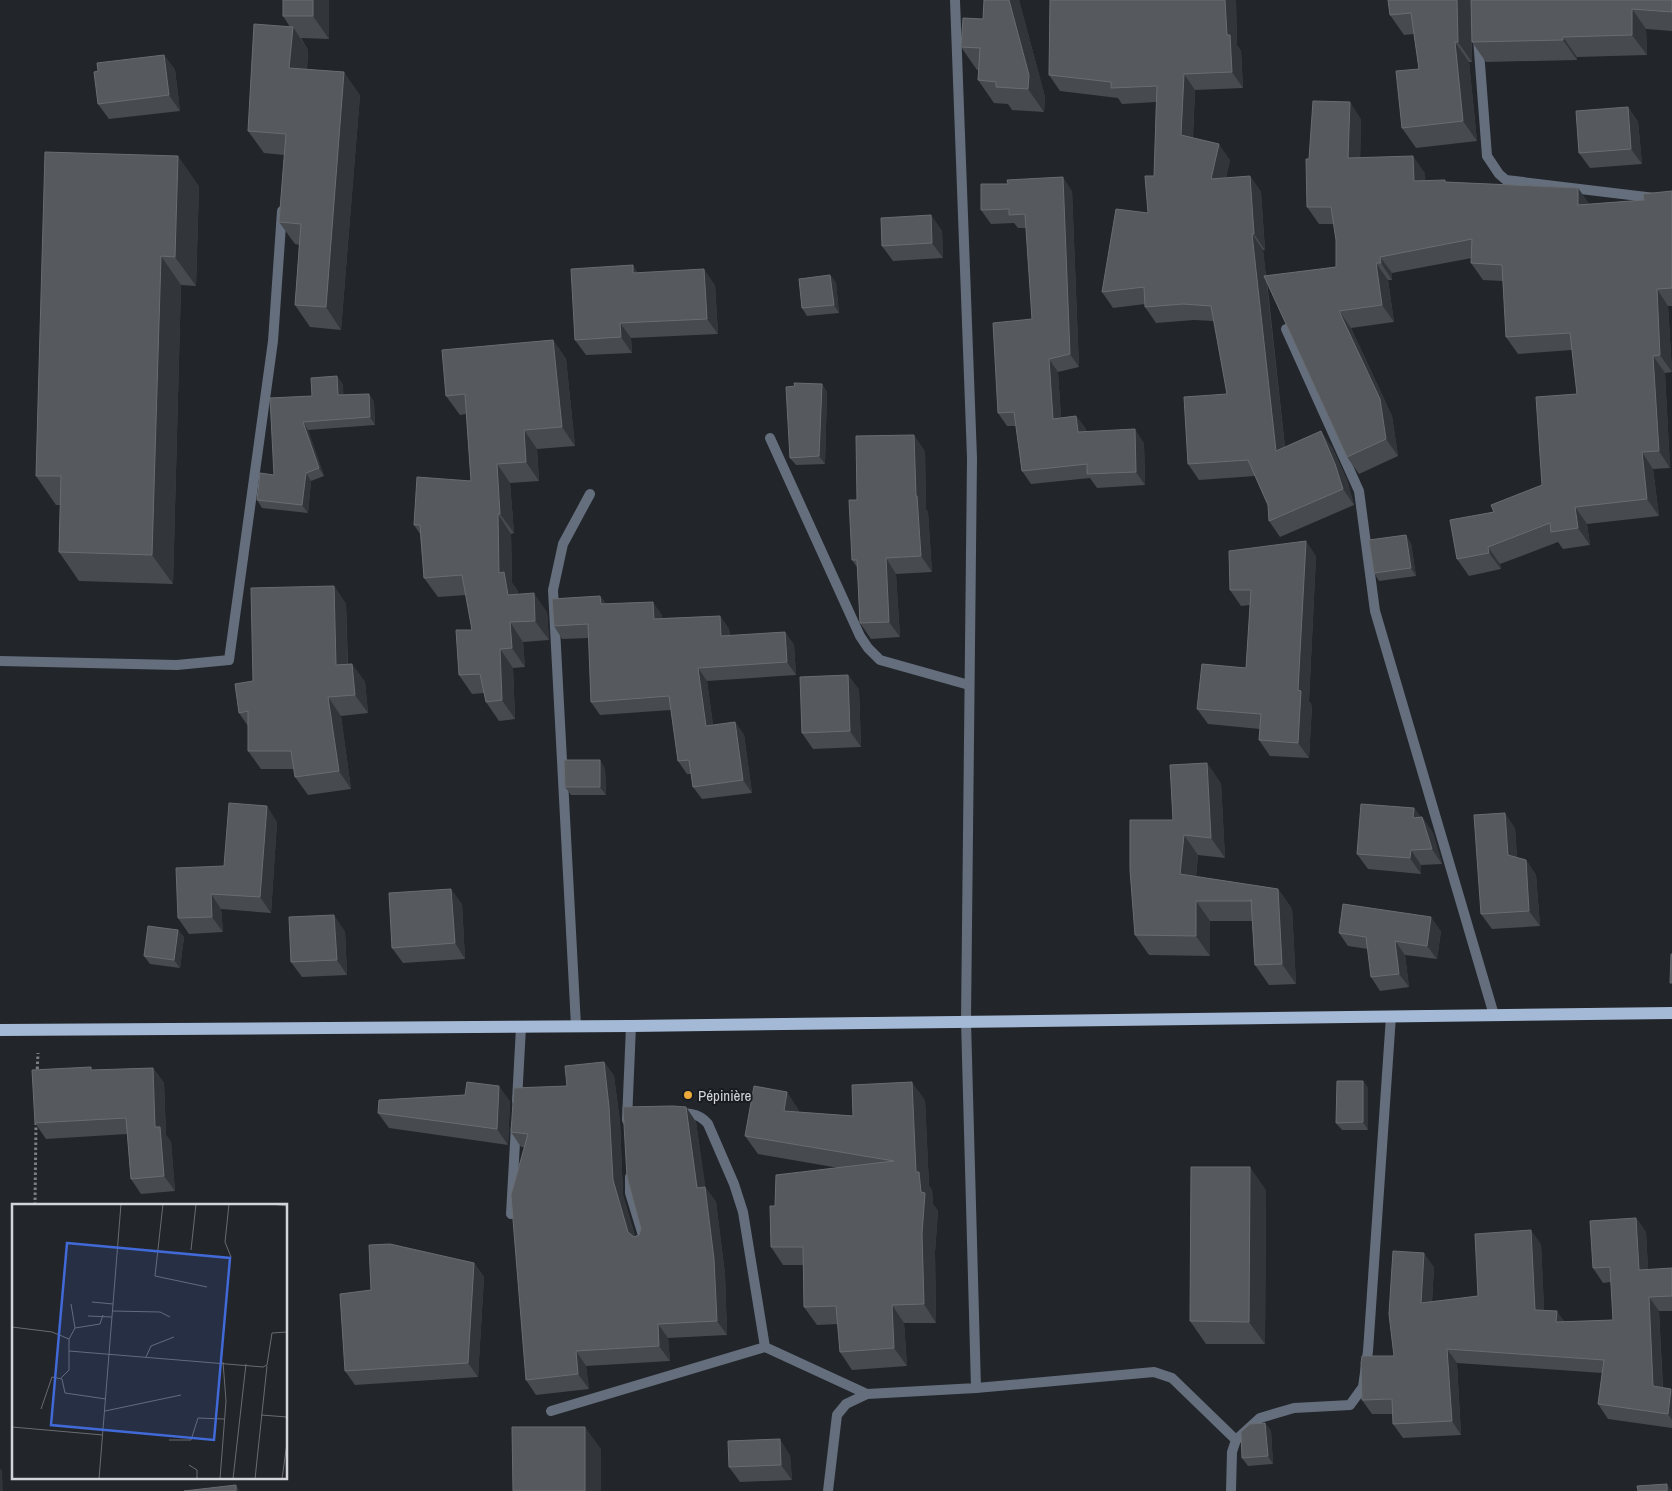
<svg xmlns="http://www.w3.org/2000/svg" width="1672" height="1491" viewBox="0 0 1672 1491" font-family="'Archivo Narrow',sans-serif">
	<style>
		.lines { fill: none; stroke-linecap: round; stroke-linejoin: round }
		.path { stroke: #7d7f83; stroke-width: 3; stroke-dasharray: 2.5 2.5; stroke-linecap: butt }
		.street { stroke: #646e7c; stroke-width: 10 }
		.primary { stroke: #a4b9d5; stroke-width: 12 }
		.wall { fill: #474a4f }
		.shaded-wall { fill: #32353a }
		.building { fill: #56595e; stroke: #696d71 }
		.poi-dot { fill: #ebaa39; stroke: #191c20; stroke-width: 2 }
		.labels { text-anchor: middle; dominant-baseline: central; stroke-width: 4; stroke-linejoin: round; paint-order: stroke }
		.poi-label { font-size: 15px; fill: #d3d5d8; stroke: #191c20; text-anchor: start }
		.inset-road { fill: none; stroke: #696b70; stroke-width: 1 }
		.view { fill: #4169d8; fill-opacity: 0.15; stroke: #4169d8; stroke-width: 2.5 }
		.inset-edge { fill: none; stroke: #d3d5d8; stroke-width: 2.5 }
	</style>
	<rect width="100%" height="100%" fill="#22252a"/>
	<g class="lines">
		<g class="path">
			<path d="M 37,1074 L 38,1053"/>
			<path d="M 35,1205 L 36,1123"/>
		</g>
		<g class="street">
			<path d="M 1478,38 L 1487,156 L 1499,174 L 1506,180 L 1672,200"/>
			<path d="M 1286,329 L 1359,491 L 1375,611 L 1494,1015"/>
			<path d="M 770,438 L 860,636 L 868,648 L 880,660 L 969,685"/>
			<path d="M 0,661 L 177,665 L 229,660 L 273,341 L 282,211"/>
			<path d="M 576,1026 L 553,590 L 563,544 L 590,494"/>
			<path d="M 517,1101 L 521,1027"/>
			<path d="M 627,1120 L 631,1026"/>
			<path d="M 630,1177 L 630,1193 L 645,1242"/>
			<path d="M 511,1214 L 516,1125"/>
			<path d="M 765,1347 L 867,1394"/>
			<path d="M 976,1388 L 1154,1372 L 1172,1378 L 1236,1440"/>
			<path d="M 551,1411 L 765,1347 L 743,1212 L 734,1184 L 708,1124 C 699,1113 691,1114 677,1113"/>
			<path d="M 828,1491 L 837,1415 L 846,1404 L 867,1394 L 976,1388 L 966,1021 L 972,458 L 955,0"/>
			<path d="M 1231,1491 L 1232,1452 L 1236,1440 L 1260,1418 L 1294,1408 L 1350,1405 L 1363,1387 L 1368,1351 L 1391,1016"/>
		</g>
		<path class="primary" d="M 0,1030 L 631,1026 L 1672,1013"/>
	</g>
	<g class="wall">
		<path d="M 329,0 L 329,39 L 301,38 L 308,50 L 307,69 L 360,95 L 341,330 L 310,327 L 295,305 L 299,245 L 295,244 L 279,222 L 284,155 L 264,153 L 248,131 L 290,27 L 283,16 Z"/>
		<path d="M 984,0 L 1019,0 L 1045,97 L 1044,112 L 1012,110 L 1008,104 L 994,103 L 978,80 L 978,70 L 977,70 L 961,47 L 983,19 Z"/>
		<path d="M 1050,0 L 1236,0 L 1237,45 L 1241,51 L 1243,88 L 1195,90 L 1193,138 L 1230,160 L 1226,178 L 1250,176 L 1261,192 L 1265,250 L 1263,250 L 1266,276 L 1336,267 L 1336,240 L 1334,224 L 1319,224 L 1307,207 L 1309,159 L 1361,119 L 1360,158 L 1425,173 L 1425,181 L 1578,188 L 1589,204 L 1644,200 L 1672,191 L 1672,306 L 1668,306 L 1672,372 L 1665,373 L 1670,468 L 1653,469 L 1659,516 L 1587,524 L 1590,545 L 1563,549 L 1558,542 L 1500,564 L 1501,569 L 1469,576 L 1457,559 L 1494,512 L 1542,485 L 1577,394 L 1572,350 L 1518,354 L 1506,337 L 1503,281 L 1483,280 L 1471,263 L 1472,258 L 1392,273 L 1392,280 L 1388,280 L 1394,322 L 1351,328 L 1392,416 L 1398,456 L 1359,474 L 1347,457 L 1267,281 L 1285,447 L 1332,447 L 1347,480 L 1354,505 L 1280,537 L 1269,521 L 1268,505 L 1255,476 L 1199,480 L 1188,464 L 1227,394 L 1214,321 L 1194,320 L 1156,323 L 1145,307 L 1145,304 L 1113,308 L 1102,292 L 1148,213 L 1154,176 L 1156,102 L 1122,104 L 1118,98 L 1060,91 L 1049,75 Z"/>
		<path d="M 1388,0 L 1672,0 L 1672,31 L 1646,29 L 1647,55 L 1577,57 L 1577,60 L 1486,62 L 1472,42 L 1472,62 L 1469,62 L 1477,141 L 1416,148 L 1402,128 L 1419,69 L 1414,34 L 1404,35 L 1390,15 Z"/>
		<path d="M 164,55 L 175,70 L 180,111 L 109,119 L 98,104 Z"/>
		<path d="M 1628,107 L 1638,122 L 1642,164 L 1590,168 L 1579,153 Z"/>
		<path d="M 199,186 L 196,286 L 181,285 L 173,584 L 79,581 L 59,552 L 60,505 L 56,505 L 36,476 Z"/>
		<path d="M 1072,191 L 1079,367 L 1058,372 L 1061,418 L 1076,416 L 1086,429 L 1086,431 L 1144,443 L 1145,485 L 1097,488 L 1090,478 L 1031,484 L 1022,471 L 1016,426 L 1007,426 L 998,413 L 1032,319 L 1026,228 L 1018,228 L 1014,223 L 991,224 L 981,210 Z"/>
		<path d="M 931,215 L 942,231 L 943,258 L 893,261 L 882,246 Z"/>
		<path d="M 638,273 L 715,285 L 718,334 L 631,338 L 632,353 L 586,355 L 575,340 Z"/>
		<path d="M 830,275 L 836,283 L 839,313 L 807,316 L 802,308 Z"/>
		<path d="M 553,340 L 566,359 L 575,446 L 537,449 L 539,481 L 510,483 L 514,533 L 511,534 L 512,583 L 518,591 L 518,594 L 547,612 L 549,640 L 523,642 L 525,667 L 513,668 L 515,719 L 499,721 L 486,702 L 484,693 L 472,694 L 459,675 L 472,630 L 466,595 L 438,597 L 424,578 L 420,534 L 414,525 L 471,481 L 466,414 L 460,415 L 446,396 Z"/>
		<path d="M 343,384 L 343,395 L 369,394 L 374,402 L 375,425 L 308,430 L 324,476 L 311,481 L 308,513 L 262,508 L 257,500 L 274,475 L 312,396 Z"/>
		<path d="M 822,384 L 827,392 L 825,464 L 796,465 L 790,458 Z"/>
		<path d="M 925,451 L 926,509 L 928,512 L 932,572 L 896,574 L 900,637 L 871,639 L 860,623 L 857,567 L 852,560 L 857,500 Z"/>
		<path d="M 1411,543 L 1416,576 L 1379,581 L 1374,573 Z"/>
		<path d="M 1316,556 L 1309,701 L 1312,706 L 1309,758 L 1270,756 L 1259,740 L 1260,729 L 1208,724 L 1197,709 L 1246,668 L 1250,605 L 1241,606 L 1230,590 Z"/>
		<path d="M 334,586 L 346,604 L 348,664 L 352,664 L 365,682 L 368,713 L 341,716 L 351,789 L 308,795 L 295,777 L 294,769 L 261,769 L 248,751 L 248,726 L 239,713 L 253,681 Z"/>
		<path d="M 600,596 L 606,604 L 662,615 L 662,618 L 720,616 L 729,629 L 730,636 L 785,632 L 794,645 L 796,675 L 707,681 L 713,725 L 735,722 L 744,735 L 752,793 L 702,799 L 693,787 L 691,774 L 687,774 L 678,761 L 671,710 L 600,715 L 591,702 L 589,638 L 562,639 L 554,626 Z"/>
		<path d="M 848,675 L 859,690 L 861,747 L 813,749 L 802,733 Z"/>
		<path d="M 605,768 L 606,795 L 571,795 L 565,787 Z"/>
		<path d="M 1221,783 L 1225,858 L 1198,855 L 1196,877 L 1278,889 L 1292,909 L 1296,984 L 1269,985 L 1255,965 L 1252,921 L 1210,921 L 1210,956 L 1149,955 L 1135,935 L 1173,820 Z"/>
		<path d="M 1414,808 L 1421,818 L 1422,817 L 1433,833 L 1442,864 L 1421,865 L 1421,874 L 1368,869 L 1357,854 Z"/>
		<path d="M 277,822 L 271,913 L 221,909 L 223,932 L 189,934 L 178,918 L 224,866 Z"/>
		<path d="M 1515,828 L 1517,858 L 1526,860 L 1536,875 L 1540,926 L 1492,929 L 1481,914 Z"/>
		<path d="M 462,904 L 465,959 L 403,963 L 392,948 Z"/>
		<path d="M 178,930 L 184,937 L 180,968 L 150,964 L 144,956 Z"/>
		<path d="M 345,931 L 347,975 L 302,977 L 291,962 Z"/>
		<path d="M 1441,931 L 1437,959 L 1405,955 L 1409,987 L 1380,991 L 1371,977 L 1368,949 L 1348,946 L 1339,933 Z"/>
		<path d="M 604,1062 L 614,1076 L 620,1122 L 623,1195 L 635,1236 L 639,1235 L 686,1107 L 696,1122 L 705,1187 L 716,1202 L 725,1274 L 727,1335 L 668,1338 L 670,1361 L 586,1366 L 589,1389 L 536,1395 L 526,1380 L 524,1147 L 521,1147 L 511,1132 Z"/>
		<path d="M 153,1068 L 164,1083 L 166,1135 L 171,1142 L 175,1191 L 141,1194 L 131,1179 L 127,1134 L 46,1139 L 35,1123 L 92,1070 Z"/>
		<path d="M 1363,1081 L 1368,1088 L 1368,1130 L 1342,1130 L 1336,1123 Z"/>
		<path d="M 465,1095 L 510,1101 L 508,1145 L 389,1128 L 378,1113 Z"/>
		<path d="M 925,1100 L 929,1186 L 932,1190 L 933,1204 L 938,1211 L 935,1252 L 936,1323 L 904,1323 L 907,1366 L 852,1370 L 840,1352 L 838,1324 L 817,1325 L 804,1307 L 803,1265 L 783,1265 L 771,1247 L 775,1206 L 839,1168 L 758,1154 L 745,1136 L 799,1110 L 799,1112 L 853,1116 Z"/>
		<path d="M 1266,1190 L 1265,1344 L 1206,1344 L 1190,1321 Z"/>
		<path d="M 1636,1218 L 1646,1232 L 1648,1270 L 1672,1268 L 1672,1311 L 1659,1311 L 1663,1388 L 1672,1390 L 1672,1428 L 1608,1419 L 1598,1404 L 1602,1373 L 1457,1363 L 1461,1435 L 1403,1438 L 1393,1424 L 1393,1414 L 1372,1414 L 1362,1400 L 1394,1356 L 1434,1267 L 1432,1302 L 1478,1296 L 1541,1244 L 1544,1310 L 1564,1322 L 1613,1320 L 1611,1282 L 1603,1283 L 1593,1268 Z"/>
		<path d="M 474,1263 L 484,1277 L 478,1377 L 355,1385 L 345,1371 Z"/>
		<path d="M 1265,1423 L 1271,1431 L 1273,1464 L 1248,1466 L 1242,1458 Z"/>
		<path d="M 790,1455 L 792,1480 L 740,1482 L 729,1467 Z"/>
	</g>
	<g class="shaded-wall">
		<path d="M 313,0 L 329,0 L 329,39 L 313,16 Z"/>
		<path d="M 1009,0 L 1019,0 L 1045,97 L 1044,112 L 1028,89 Z"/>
		<path d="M 1225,0 L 1236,0 L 1237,45 L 1241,51 L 1243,88 L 1232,72 L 1227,35 Z"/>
		<path d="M 1457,0 L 1471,0 L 1472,62 L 1458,42 Z"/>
		<path d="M 1632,9 L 1646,29 L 1647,55 L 1632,35 Z"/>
		<path d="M 293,27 L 308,50 L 305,90 L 289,68 Z"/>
		<path d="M 1563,37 L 1577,57 L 1577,60 L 1563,40 Z"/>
		<path d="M 1455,42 L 1469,62 L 1477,141 L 1463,121 Z"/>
		<path d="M 164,55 L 175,70 L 180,111 L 169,95 Z"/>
		<path d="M 344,72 L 360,95 L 341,330 L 326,307 Z"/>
		<path d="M 1184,74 L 1195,90 L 1192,151 L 1181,135 Z"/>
		<path d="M 1350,102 L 1361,119 L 1360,175 L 1348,158 Z"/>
		<path d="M 1628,107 L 1638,122 L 1642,164 L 1631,149 Z"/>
		<path d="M 1219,144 L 1230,160 L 1222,195 L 1211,179 Z"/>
		<path d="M 178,156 L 199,186 L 196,286 L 175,257 Z"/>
		<path d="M 1413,156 L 1425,173 L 1426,198 L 1414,181 Z"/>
		<path d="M 1250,176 L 1261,192 L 1265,250 L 1254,234 Z"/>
		<path d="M 1063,177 L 1072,191 L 1079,367 L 1070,354 Z"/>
		<path d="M 1578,188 L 1590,205 L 1578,205 Z"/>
		<path d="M 931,215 L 942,231 L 943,258 L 932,243 Z"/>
		<path d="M 1252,234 L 1263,250 L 1287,466 L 1276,451 Z"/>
		<path d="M 161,256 L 181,285 L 173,584 L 152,555 Z"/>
		<path d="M 1380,257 L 1392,273 L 1392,280 L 1381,263 Z"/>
		<path d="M 1376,263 L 1388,280 L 1394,322 L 1382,305 Z"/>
		<path d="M 633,265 L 643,281 L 633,273 Z"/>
		<path d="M 704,269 L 715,285 L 718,334 L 707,319 Z"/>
		<path d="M 830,275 L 836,283 L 839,313 L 834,305 Z"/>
		<path d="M 1657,289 L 1668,306 L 1672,372 L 1660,355 Z"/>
		<path d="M 1339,311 L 1351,328 L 1392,416 L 1398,456 L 1386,439 Z"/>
		<path d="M 620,323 L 631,338 L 632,353 L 621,337 Z"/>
		<path d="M 553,340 L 566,359 L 575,446 L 562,427 Z"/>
		<path d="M 1653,356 L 1665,373 L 1670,468 L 1659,451 Z"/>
		<path d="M 1049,359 L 1058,372 L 1062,432 L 1053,419 Z"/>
		<path d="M 337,376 L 343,384 L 344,403 L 338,395 Z"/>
		<path d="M 822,384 L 827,392 L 825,464 L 819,456 Z"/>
		<path d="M 369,394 L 374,402 L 375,425 L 370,417 Z"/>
		<path d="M 1076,416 L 1086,429 L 1087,445 L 1078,432 Z"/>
		<path d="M 303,422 L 308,430 L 324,476 L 319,468 Z"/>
		<path d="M 1135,429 L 1144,443 L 1145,485 L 1136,472 Z"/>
		<path d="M 524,430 L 537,449 L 539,481 L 526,462 Z"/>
		<path d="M 1321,431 L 1332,447 L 1347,480 L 1354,505 L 1343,489 Z"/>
		<path d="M 914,435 L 925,451 L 926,509 L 928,512 L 932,572 L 921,556 L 916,496 Z"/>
		<path d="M 1642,452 L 1653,469 L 1659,516 L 1647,499 Z"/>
		<path d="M 497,464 L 510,483 L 514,533 L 500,514 Z"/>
		<path d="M 306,473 L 311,481 L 308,513 L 302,505 Z"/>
		<path d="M 1575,507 L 1587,524 L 1590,545 L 1578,528 Z"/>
		<path d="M 498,514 L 511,534 L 512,583 L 518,591 L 522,614 L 508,595 L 499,573 Z"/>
		<path d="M 1406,535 L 1411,543 L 1416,576 L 1411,568 Z"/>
		<path d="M 1306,541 L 1316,556 L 1309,701 L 1312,706 L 1309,758 L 1298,743 L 1298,690 Z"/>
		<path d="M 1488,547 L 1500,564 L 1501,569 L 1489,553 Z"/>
		<path d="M 886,558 L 896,574 L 900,637 L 889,622 Z"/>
		<path d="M 334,586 L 346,604 L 348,684 L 336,665 Z"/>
		<path d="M 534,593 L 547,612 L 549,640 L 535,621 Z"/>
		<path d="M 600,596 L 609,609 L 601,604 Z"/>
		<path d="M 653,602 L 662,615 L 663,631 L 654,619 Z"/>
		<path d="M 720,616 L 729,629 L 730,649 L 721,636 Z"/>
		<path d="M 510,622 L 523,642 L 525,667 L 512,648 Z"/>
		<path d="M 785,632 L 794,645 L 796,675 L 787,662 Z"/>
		<path d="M 500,649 L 513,668 L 515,719 L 502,700 Z"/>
		<path d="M 352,664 L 365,682 L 368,713 L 355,695 Z"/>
		<path d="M 698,668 L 707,681 L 715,739 L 706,726 Z"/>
		<path d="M 848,675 L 859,690 L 861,747 L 850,731 Z"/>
		<path d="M 328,697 L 341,716 L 351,789 L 339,771 Z"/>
		<path d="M 735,722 L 744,735 L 752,793 L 743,780 Z"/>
		<path d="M 600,760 L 605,768 L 606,795 L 600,787 Z"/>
		<path d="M 1207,763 L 1221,783 L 1225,858 L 1211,838 Z"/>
		<path d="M 267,806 L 277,822 L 271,913 L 260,897 Z"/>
		<path d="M 1414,808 L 1424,821 L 1422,817 L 1433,833 L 1442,864 L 1432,849 L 1413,818 Z"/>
		<path d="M 1505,813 L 1515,828 L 1518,870 L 1508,855 Z"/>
		<path d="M 1184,835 L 1198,855 L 1194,894 L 1180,874 Z"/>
		<path d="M 1411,850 L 1421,865 L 1421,874 L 1410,858 Z"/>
		<path d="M 1526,860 L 1536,875 L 1540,926 L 1529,911 Z"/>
		<path d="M 451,889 L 462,904 L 465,959 L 455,943 Z"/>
		<path d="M 1278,889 L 1292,909 L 1296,984 L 1282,964 Z"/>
		<path d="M 211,894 L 221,909 L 223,932 L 212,917 Z"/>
		<path d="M 1196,901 L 1210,921 L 1210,956 L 1196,936 Z"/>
		<path d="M 334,915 L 345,931 L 347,975 L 337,960 Z"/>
		<path d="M 1431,917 L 1441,931 L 1437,959 L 1427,946 Z"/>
		<path d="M 178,930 L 184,937 L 180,968 L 174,960 Z"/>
		<path d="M 1395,941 L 1405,955 L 1409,987 L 1399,974 Z"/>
		<path d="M 604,1062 L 614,1076 L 620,1122 L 623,1195 L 638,1247 L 628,1232 L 613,1180 Z"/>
		<path d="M 153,1068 L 164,1083 L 166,1135 L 171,1142 L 175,1191 L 164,1176 L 155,1127 Z"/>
		<path d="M 1363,1081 L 1368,1088 L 1368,1130 L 1363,1122 Z"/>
		<path d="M 912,1082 L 925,1100 L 929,1186 L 932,1190 L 933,1204 L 938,1211 L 935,1252 L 936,1323 L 924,1304 L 921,1192 L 916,1172 Z"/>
		<path d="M 499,1086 L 510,1101 L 508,1145 L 497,1129 Z"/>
		<path d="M 787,1092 L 799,1110 L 796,1129 L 784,1111 Z"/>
		<path d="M 686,1107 L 696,1122 L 707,1197 L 705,1187 L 716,1202 L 725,1274 L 727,1335 L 717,1321 Z"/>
		<path d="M 1250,1167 L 1266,1190 L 1265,1344 L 1249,1322 Z"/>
		<path d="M 1636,1218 L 1646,1232 L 1649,1285 L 1639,1270 Z"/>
		<path d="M 1531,1230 L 1541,1244 L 1545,1324 L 1535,1310 Z"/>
		<path d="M 1424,1253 L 1434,1267 L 1431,1317 L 1421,1303 Z"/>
		<path d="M 474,1263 L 484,1277 L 478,1377 L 468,1363 Z"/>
		<path d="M 1649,1297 L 1659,1311 L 1663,1400 L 1653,1386 Z"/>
		<path d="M 892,1305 L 904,1323 L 907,1366 L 894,1348 Z"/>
		<path d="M 1557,1311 L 1567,1325 L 1556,1322 Z"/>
		<path d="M 658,1324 L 668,1338 L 670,1361 L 659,1346 Z"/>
		<path d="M 1447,1349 L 1457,1363 L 1461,1435 L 1452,1421 Z"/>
		<path d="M 576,1351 L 586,1366 L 589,1389 L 578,1374 Z"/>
		<path d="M 1671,1389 L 1672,1390 L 1672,1420 L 1668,1414 Z"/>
		<path d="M 1265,1423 L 1271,1431 L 1273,1464 L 1268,1456 Z"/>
		<path d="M 585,1427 L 601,1449 L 601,1491 L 585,1491 Z"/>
		<path d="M 780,1439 L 790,1455 L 792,1480 L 781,1465 Z"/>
		<path d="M 0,1468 L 2,1471 L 3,1491 L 0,1491 Z"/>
		<path d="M 1667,1484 L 1672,1491 L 1667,1491 Z"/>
		<path d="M 236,1485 L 240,1491 L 236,1491 Z"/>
	</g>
	<g class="building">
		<rect x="283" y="0" width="30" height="16"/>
		<path d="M 984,0 L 1009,0 L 1029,75 L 1028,89 L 996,87 L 996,82 L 978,80 L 980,48 L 961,47 L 963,18 L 983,19 Z"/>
		<path d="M 1050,0 L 1225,0 L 1227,35 L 1230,35 L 1232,72 L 1184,74 L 1181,135 L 1219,144 L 1211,179 L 1250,176 L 1254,234 L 1252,234 L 1276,451 L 1321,431 L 1335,464 L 1343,489 L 1269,521 L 1268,505 L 1248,460 L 1188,464 L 1184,397 L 1227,394 L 1211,306 L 1183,304 L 1145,307 L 1144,287 L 1102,292 L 1116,209 L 1148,213 L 1145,176 L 1154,176 L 1157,86 L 1111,88 L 1111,82 L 1049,75 Z"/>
		<path d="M 1388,0 L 1457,0 L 1458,42 L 1455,42 L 1463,121 L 1402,128 L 1396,71 L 1419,69 L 1411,13 L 1390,15 Z"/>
		<path d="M 1471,0 L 1672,0 L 1672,12 L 1632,9 L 1632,35 L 1563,37 L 1563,40 L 1472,42 Z"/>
		<path d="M 254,24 L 293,27 L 289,68 L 344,72 L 326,307 L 295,305 L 301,224 L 279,222 L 286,134 L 248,131 Z"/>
		<path d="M 164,55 L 169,95 L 98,104 L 94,72 L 98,71 L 97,63 Z"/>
		<path d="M 1313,101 L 1350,102 L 1348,158 L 1413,156 L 1414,181 L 1445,180 L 1445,182 L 1578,188 L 1578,205 L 1644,200 L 1643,194 L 1672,191 L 1672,288 L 1657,289 L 1660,355 L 1653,356 L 1659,451 L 1642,452 L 1647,499 L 1575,507 L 1578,528 L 1551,532 L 1550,523 L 1488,547 L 1489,553 L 1457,559 L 1450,520 L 1494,512 L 1491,505 L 1542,485 L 1536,397 L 1577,394 L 1570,333 L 1506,337 L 1502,265 L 1471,263 L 1472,239 L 1380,257 L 1381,263 L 1376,263 L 1382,305 L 1339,311 L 1380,399 L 1386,439 L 1347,457 L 1264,276 L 1336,267 L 1336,240 L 1331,207 L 1307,207 L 1306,159 L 1309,159 Z"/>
		<path d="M 1628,107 L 1631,149 L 1579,153 L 1576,111 Z"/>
		<path d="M 45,152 L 178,156 L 175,257 L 161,256 L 152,555 L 59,552 L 61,476 L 36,476 Z"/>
		<path d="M 1063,177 L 1070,354 L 1049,359 L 1053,419 L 1076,416 L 1078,432 L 1135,429 L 1136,472 L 1087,474 L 1087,464 L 1022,471 L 1014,412 L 998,413 L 993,323 L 1032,319 L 1025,214 L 1009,215 L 1009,209 L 981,210 L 981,184 L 1008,184 L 1007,180 Z"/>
		<path d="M 931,215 L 932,243 L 882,246 L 881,218 Z"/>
		<path d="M 633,265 L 633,273 L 704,269 L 707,319 L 620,323 L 621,337 L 575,340 L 571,269 Z"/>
		<path d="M 830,275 L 834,305 L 802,308 L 799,279 Z"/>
		<path d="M 553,340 L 562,427 L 524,430 L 526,462 L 497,464 L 500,514 L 498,514 L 499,573 L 504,572 L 508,595 L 534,593 L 535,621 L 510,622 L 512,648 L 500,649 L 502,700 L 486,702 L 480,674 L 459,675 L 456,630 L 472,630 L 462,575 L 424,578 L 420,525 L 414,525 L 417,477 L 471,481 L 465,394 L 446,396 L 442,350 Z"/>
		<path d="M 337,376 L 338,395 L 369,394 L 370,417 L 303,422 L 319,468 L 306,473 L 302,505 L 257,500 L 260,473 L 274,475 L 270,398 L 312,396 L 311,378 Z"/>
		<path d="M 794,383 L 822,384 L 819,456 L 790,458 L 786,387 L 795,386 Z"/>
		<path d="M 914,435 L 916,496 L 917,496 L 921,556 L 886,558 L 889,622 L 860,623 L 857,560 L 852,560 L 849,500 L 857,500 L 856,436 Z"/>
		<path d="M 1406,535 L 1411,568 L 1374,573 L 1369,540 Z"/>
		<path d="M 1306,541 L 1298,690 L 1301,691 L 1298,743 L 1259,740 L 1261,714 L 1197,709 L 1202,664 L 1246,668 L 1251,590 L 1230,590 L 1229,551 Z"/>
		<path d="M 334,586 L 336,665 L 352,664 L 355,695 L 328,697 L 339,771 L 295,777 L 291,751 L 248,751 L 248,711 L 239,713 L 235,684 L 253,681 L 251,588 Z"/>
		<path d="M 600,596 L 601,604 L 653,602 L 654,619 L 720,616 L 721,636 L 785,632 L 787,662 L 698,668 L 706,726 L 735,722 L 743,780 L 693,787 L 689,760 L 678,761 L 669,696 L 591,702 L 588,624 L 554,626 L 552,599 Z"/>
		<path d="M 848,675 L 850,731 L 802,733 L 800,677 Z"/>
		<path d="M 564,760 L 600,760 L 600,787 L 565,787 Z"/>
		<path d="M 1207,763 L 1211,838 L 1184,835 L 1180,874 L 1278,889 L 1282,964 L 1255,965 L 1251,899 L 1251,901 L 1196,901 L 1196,936 L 1135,935 L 1130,870 L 1130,820 L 1173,820 L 1170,765 Z"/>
		<path d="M 229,803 L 267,806 L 260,897 L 211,894 L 212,917 L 178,918 L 176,868 L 224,866 Z"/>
		<path d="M 1361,804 L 1414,808 L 1413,818 L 1422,817 L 1432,849 L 1411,850 L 1410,858 L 1357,854 Z"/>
		<path d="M 1505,813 L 1508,855 L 1526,860 L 1529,911 L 1481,914 L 1474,815 Z"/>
		<path d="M 451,889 L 455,943 L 392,948 L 389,893 Z"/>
		<path d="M 1343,904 L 1431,917 L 1427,946 L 1395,941 L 1399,974 L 1371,977 L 1366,937 L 1339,933 Z"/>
		<path d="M 334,915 L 337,960 L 291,962 L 289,917 Z"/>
		<path d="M 148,926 L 178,930 L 174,960 L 144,956 Z"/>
		<path d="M 1671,954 L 1672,954 L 1672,983 L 1670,983 Z"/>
		<path d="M 604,1062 L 609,1107 L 613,1180 L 628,1232 L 634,1237 L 639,1235 L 641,1229 L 627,1177 L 623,1107 L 673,1106 L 686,1107 L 697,1188 L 705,1187 L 714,1259 L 717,1321 L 658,1324 L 659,1346 L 576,1351 L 578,1374 L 526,1380 L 511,1195 L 528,1134 L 511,1132 L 514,1088 L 567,1086 L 565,1066 Z"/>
		<path d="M 91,1067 L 91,1070 L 153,1068 L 155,1127 L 160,1127 L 164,1176 L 131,1179 L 126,1118 L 35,1123 L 32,1070 Z"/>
		<path d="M 1337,1081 L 1363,1081 L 1363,1122 L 1336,1123 Z"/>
		<path d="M 467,1082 L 499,1086 L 497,1129 L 378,1113 L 379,1100 L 465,1095 Z"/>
		<path d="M 912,1082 L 916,1172 L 919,1172 L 921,1192 L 925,1193 L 922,1234 L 924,1304 L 892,1305 L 894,1348 L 840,1352 L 836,1306 L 804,1307 L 803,1247 L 771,1247 L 770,1206 L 775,1206 L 776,1175 L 894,1161 L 745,1136 L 754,1086 L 787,1092 L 784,1111 L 853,1116 L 852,1085 Z"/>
		<path d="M 1191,1167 L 1250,1167 L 1249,1322 L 1190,1321 Z"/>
		<path d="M 1636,1218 L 1639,1270 L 1672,1268 L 1672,1296 L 1649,1297 L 1653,1386 L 1671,1389 L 1668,1414 L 1598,1404 L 1604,1360 L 1447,1349 L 1452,1421 L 1393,1424 L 1392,1399 L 1362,1400 L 1361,1363 L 1362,1356 L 1394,1356 L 1389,1314 L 1393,1251 L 1424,1253 L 1421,1303 L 1478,1296 L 1475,1234 L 1531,1230 L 1535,1310 L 1557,1311 L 1556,1322 L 1613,1320 L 1610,1267 L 1593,1268 L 1590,1221 Z"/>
		<path d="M 390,1244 L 474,1263 L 468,1363 L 345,1371 L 340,1294 L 371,1290 L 369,1245 Z"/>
		<path d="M 1265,1423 L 1268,1456 L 1242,1458 L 1241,1432 L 1250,1424 Z"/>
		<path d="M 512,1427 L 585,1427 L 585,1491 L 513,1491 Z"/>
		<path d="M 780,1439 L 781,1465 L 729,1467 L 728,1441 Z"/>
		<path d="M 1667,1484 L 1667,1491 L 1638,1491 L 1637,1486 Z"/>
		<path d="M 236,1485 L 236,1491 L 184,1491 Z"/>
	</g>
	<circle class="poi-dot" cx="688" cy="1095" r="5"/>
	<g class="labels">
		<g class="poi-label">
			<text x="698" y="1095">Pépinière</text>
		</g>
	</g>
	<g transform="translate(12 1204)">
		<rect width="275" height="275" fill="#22252a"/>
		<path class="inset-road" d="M 151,0 L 143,72 L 195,83M 217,0 L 213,38 L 219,53M 260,0 L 275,2M 179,46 L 184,0M 80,98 L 101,100M 59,100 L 63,124 L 88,120 L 91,111M 100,107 L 148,108 L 158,113M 76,112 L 100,113M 0,123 L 40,128 L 57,135M 63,124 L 57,135 L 57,147 L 251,163 L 255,161 L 260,129 L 275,128M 134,153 L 139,142 L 162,133M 49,174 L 57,166 L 57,147M 29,205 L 40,173 L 50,175 L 53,189 L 94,195M 93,207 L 169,191M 249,211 L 275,213M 0,223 L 91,231M 157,236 L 179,236 L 186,214 L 212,215M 177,261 L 185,266 L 185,275M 87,275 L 109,0M 208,275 L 214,197 L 211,158M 221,275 L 234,160M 243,275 L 255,162M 270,275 L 275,239"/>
		<path class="view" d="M 55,39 L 218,54 L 202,236 L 39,221 Z"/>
		<rect width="275" height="275" class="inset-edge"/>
	</g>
</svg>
